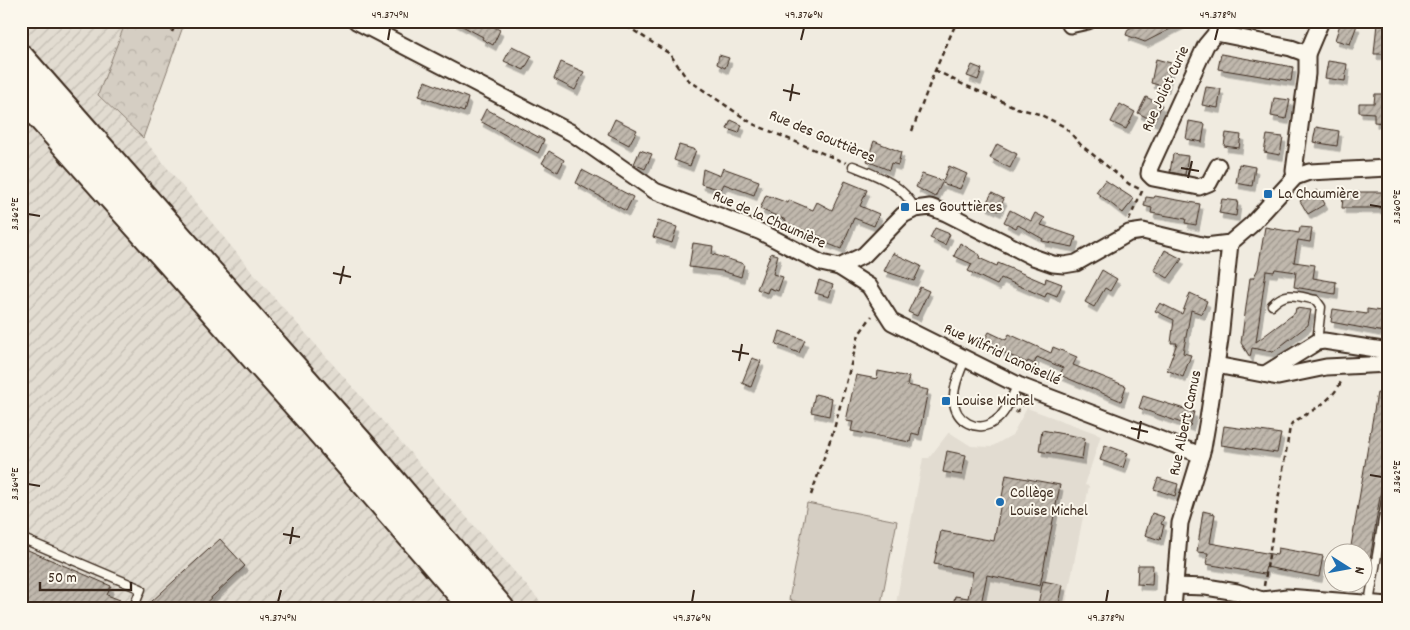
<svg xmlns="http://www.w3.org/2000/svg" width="1410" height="630" viewBox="0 0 1410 630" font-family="Dekko,sans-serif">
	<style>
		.built { fill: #e2dcd1 }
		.industrial { fill: url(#industrial-furrows) }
		.forest { fill: url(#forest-crowns); stroke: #887c70 }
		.pitch { fill: #d5cec3; stroke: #887c70 }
		.building { fill: url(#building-hatch); stroke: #3b2a1e; filter: url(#shadow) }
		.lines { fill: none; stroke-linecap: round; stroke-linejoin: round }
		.lane-casing { stroke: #3b2a1e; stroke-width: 11 }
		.street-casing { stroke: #3b2a1e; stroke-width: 19 }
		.highway-casing { stroke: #3b2a1e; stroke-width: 30 }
		.path { stroke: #3b2a1e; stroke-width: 2.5; stroke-dasharray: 5 4; stroke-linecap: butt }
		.lane { stroke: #fbf7ec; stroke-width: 8 }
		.street { stroke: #fbf7ec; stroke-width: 15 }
		.highway { stroke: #fbf7ec; stroke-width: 26 }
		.ticks { fill: none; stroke: #3b2a1e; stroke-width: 2 }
		.poi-dot { fill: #1f6fb2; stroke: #fbf7ec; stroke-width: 2 }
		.labels { text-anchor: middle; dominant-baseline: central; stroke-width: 4; stroke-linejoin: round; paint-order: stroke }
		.street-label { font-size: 16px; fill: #3b2a1e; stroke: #fbf7ec }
		.poi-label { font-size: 16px; fill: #3b2a1e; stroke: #fbf7ec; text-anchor: start }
		.neatline { fill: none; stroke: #3b2a1e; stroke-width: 2 }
		.ticks-label { font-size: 12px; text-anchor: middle; fill: #3b2a1e }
	</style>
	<defs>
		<pattern id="industrial-furrows" width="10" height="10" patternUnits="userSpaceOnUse" patternTransform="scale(1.25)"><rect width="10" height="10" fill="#e2dcd1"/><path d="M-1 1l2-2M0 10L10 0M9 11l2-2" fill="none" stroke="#c3bdb3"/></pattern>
		<pattern id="forest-crowns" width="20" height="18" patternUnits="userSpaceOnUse" patternTransform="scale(1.25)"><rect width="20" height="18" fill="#d5cec3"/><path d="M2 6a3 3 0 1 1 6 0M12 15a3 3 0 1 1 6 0" fill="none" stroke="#b8b1a7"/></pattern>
		<pattern id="building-hatch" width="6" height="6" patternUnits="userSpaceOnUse" patternTransform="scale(1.25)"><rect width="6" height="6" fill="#c0b8ad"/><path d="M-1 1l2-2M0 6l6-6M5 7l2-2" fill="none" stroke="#9d968c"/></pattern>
		<filter id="shadow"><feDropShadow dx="3" dy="5.5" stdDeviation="0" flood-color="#0004"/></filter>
	</defs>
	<rect width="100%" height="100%" fill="#f0ebe0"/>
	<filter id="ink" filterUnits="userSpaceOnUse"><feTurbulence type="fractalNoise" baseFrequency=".02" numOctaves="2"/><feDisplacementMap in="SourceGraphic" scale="10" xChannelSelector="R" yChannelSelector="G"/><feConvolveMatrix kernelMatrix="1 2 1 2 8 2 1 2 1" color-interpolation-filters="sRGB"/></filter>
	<g filter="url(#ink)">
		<path class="built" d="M 1027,408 L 1101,435 L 1085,485 L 1089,486 L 1065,609 L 895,609 L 923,458 L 929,458 L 949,432 L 971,446 L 991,447 L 1012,435 Z"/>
		<path class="industrial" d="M 21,21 L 126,21 L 98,96 L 143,138 L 252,272 L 547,609 L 21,609 Z"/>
		<path class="forest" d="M 126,21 L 185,21 L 143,138 L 98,95 Z"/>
		<path class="pitch" d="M 807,503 L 897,521 L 880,609 L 833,609 L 789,600 Z"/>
		<g class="building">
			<path d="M 453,21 L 483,21 L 500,30 L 493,45 L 482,39 L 483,37 Z"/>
			<path d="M 1148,21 L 1186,21 L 1145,42 L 1126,35 L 1128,29 Z"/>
			<path d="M 1341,21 L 1357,25 L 1350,44 L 1335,40 Z"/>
			<path d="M 1377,23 L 1389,24 L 1389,54 L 1374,54 Z"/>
			<path d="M 512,46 L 532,56 L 524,70 L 504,61 Z"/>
			<path d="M 1221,54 L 1293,67 L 1291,81 L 1218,69 Z"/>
			<path d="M 719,55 L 729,58 L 725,68 L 717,64 Z"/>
			<path d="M 1156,59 L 1171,63 L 1166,87 L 1151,83 Z"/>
			<path d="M 1328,61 L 1347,64 L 1345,81 L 1325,78 Z"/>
			<path d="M 561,62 L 584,72 L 575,90 L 554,79 Z"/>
			<path d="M 972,65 L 982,69 L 978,80 L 967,76 Z"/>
			<path d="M 425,81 L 468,98 L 464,112 L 419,96 Z"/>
			<path d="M 1206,87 L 1221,89 L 1218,108 L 1202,105 Z"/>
			<path d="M 1375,94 L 1385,94 L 1385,97 L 1389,98 L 1388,119 L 1384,119 L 1384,123 L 1374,122 L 1374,113 L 1359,112 L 1359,103 L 1374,103 Z"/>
			<path d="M 1146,97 L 1162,105 L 1154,121 L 1138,113 Z"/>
			<path d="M 1274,98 L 1290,100 L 1286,119 L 1271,116 Z"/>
			<path d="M 1120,104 L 1135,112 L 1126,129 L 1111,122 Z"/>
			<path d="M 486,109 L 544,140 L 538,153 L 480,121 Z"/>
			<path d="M 615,119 L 637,130 L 629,145 L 608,134 Z"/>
			<path d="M 731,120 L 742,125 L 739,133 L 727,129 Z"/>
			<path d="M 1189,121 L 1205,124 L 1202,142 L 1186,139 Z"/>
			<path d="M 1316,127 L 1339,131 L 1337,146 L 1313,142 Z"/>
			<path d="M 1226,133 L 1241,135 L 1239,148 L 1224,146 Z"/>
			<path d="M 1267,135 L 1283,137 L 1280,155 L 1264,152 Z"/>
			<path d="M 874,141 L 901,152 L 898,165 L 891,163 L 889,170 L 867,161 Z"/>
			<path d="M 997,144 L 1017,154 L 1010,168 L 990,158 Z"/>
			<path d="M 679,145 L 696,150 L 690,166 L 674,160 Z"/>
			<path d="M 640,150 L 652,154 L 645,169 L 634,164 Z"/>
			<path d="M 549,151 L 564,160 L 558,172 L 542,163 Z"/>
			<path d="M 1173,154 L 1188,156 L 1185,175 L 1170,172 Z"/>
			<path d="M 1239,164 L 1255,167 L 1252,186 L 1236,183 Z"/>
			<path d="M 949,166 L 967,174 L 960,189 L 942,183 L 935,197 L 916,187 L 922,174 L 943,181 Z"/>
			<path d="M 723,168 L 759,181 L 754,195 L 724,184 L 721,190 L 701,184 L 703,169 L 720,176 Z"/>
			<path d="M 582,170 L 633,197 L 626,211 L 576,183 Z"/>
			<path d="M 1105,180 L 1134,199 L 1123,213 L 1096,192 Z"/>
			<path d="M 845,181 L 867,190 L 860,206 L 879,214 L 874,226 L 854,218 L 841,249 L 821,241 L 822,237 L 785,224 L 786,220 L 760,209 L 766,195 L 788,203 L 789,200 L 813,210 L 817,202 L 832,210 Z"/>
			<path d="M 1317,190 L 1325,204 L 1308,214 L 1300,201 Z"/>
			<path d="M 1348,192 L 1389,192 L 1389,208 L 1342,208 L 1343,197 L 1348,197 Z"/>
			<path d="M 992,193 L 1004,199 L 998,211 L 985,205 Z"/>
			<path d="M 1155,196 L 1200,204 L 1196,225 L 1185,223 L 1186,219 L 1151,213 L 1152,208 L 1144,206 L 1146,197 L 1154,198 Z"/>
			<path d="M 1222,199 L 1238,201 L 1236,216 L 1219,213 Z"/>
			<path d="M 1010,210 L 1031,221 L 1035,213 L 1045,218 L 1041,225 L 1076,237 L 1073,247 L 1042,241 L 1043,239 L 1018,225 L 1016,228 L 1004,222 Z"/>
			<path d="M 658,221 L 677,227 L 672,243 L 653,237 Z"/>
			<path d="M 1265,227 L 1299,233 L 1300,227 L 1312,228 L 1310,242 L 1298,240 L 1294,262 L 1315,265 L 1313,278 L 1336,282 L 1335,294 L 1294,287 L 1296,272 L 1275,269 L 1274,272 L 1266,271 L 1256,342 L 1295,313 L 1296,308 L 1311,310 L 1308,325 L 1273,352 L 1252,348 L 1250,357 L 1241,343 L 1250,278 L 1253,278 L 1258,269 Z"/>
			<path d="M 935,228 L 950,234 L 945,245 L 930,238 Z"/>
			<path d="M 693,243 L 713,246 L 712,254 L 744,264 L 741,277 L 722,271 L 689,267 Z"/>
			<path d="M 960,243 L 980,255 L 979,258 L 997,266 L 998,263 L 1045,283 L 1046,278 L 1062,284 L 1057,296 L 1047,292 L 1045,297 L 1001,278 L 997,285 L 968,271 L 972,264 L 954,256 Z"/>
			<path d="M 1165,250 L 1182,259 L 1168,278 L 1154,270 Z"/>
			<path d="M 771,253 L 778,255 L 773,274 L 783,277 L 778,291 L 769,288 L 767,293 L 757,289 Z"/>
			<path d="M 893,253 L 921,266 L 914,281 L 884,271 Z"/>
			<path d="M 1102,270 L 1117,279 L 1110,291 L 1105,288 L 1094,307 L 1085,302 Z"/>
			<path d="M 819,280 L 833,285 L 829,297 L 815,293 Z"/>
			<path d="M 920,287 L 929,291 L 917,316 L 908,312 Z"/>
			<path d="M 1190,293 L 1207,301 L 1202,314 L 1191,310 L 1183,353 L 1191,355 L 1183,377 L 1167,370 L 1177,343 L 1171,343 L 1174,320 L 1155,311 L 1160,303 L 1182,314 Z"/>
			<path d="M 1333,309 L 1367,314 L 1367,309 L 1388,312 L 1389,333 L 1331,322 Z"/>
			<path d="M 780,331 L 805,340 L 799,353 L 776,344 Z"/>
			<path d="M 989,332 L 1006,340 L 1009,334 L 1051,353 L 1053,347 L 1077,357 L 1073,365 L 1126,386 L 1121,401 L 1060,375 L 1063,368 L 1037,357 L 1034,364 L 1028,361 L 1027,363 L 983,343 Z"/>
			<path d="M 752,358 L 761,361 L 751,387 L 742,383 Z"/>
			<path d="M 878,371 L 909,377 L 907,385 L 928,390 L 919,435 L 912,433 L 910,442 L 851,431 L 853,422 L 846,421 L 856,375 L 877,379 Z"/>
			<path d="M 1377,393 L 1389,395 L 1389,439 L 1370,560 L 1362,559 L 1362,552 L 1350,552 Z"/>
			<path d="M 815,394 L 832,398 L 829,416 L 811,412 Z"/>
			<path d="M 1143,396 L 1194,412 L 1190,426 L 1139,408 Z"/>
			<path d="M 1224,426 L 1281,434 L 1277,453 L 1221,445 Z"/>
			<path d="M 1042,430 L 1085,438 L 1082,459 L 1039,451 Z"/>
			<path d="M 1105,445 L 1128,453 L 1123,468 L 1100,460 Z"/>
			<path d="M 947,451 L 966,455 L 962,475 L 943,472 Z"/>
			<path d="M 1006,475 L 1060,485 L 1040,586 L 987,575 L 980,609 L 952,609 L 955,596 L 968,598 L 973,572 L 934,564 L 941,531 L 994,541 Z"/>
			<path d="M 1158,478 L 1178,484 L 1175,496 L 1154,489 Z"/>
			<path d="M 1203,511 L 1215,514 L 1210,543 L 1277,555 L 1278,548 L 1323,556 L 1319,577 L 1266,567 L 1264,574 L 1206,564 L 1208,553 L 1197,552 Z"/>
			<path d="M 1152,513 L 1164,517 L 1161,524 L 1164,525 L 1160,540 L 1145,535 Z"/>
			<path d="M 220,539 L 245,566 L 199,609 L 158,609 L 151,602 Z"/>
			<path d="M 21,547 L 111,586 L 107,595 L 120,600 L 116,609 L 21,609 Z"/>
			<path d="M 1138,565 L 1153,565 L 1152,585 L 1137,584 Z"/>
			<path d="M 1043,581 L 1063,585 L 1058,609 L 1037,609 Z"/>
		</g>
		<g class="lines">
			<defs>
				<g id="lane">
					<path d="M 853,166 C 878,176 902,184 915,209"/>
					<path d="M 1272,305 C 1287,290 1297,296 1316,300 L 1321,307 L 1317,342"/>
					<path d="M 965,359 C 960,372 953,387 954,400 C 954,421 978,434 995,421 C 1006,414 1011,397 1018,385"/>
					<path d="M 21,538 L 141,589 L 133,609"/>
					<path d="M 1369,603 L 1389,484"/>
				</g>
				<g id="street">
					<path d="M 356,21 L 572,133 L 655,191 L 761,232 L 821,263 L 839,267 L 864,255 L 903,215 L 915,209 L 930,207 L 946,213 L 1033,257 L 1053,264 L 1064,265 L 1076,263 L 1129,233 L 1143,231 L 1206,246 L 1230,243 L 1251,225 L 1295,177 L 1309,172 L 1389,168"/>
					<path d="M 1070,25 L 1088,21"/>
					<path d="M 1218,166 L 1209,183 L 1199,187 L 1153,178 L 1149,174 L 1150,167 L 1206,45 L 1216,33 L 1291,48 L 1307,54"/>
					<path d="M 1295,177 L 1294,171 L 1307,74 L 1307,54 L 1321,21"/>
					<path d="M 839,267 L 869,286 L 892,322 L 1018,385 L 1201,455"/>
					<path d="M 1216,365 L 1278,377 L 1326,367 L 1389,364"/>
					<path d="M 1265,374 L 1317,342 L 1324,341 L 1389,351"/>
					<path d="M 1175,586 L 1206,587 L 1237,592 L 1262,600 L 1287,597 L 1389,605"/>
					<path d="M 1173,609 L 1180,523 L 1203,448 L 1208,419 L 1220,339 L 1230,243"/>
				</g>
				<g id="highway">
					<path d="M 21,58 L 366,450 L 501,609"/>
					<path d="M 21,95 L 314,424 L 474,609"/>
				</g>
			</defs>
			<use href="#lane" class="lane-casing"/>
			<use href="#street" class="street-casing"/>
			<use href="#highway" class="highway-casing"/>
			<g class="path">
				<path d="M 619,21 L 670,54 L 687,79 L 753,124 L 846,163"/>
				<path d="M 172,32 L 177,21"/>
				<path d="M 935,70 L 960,83 L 1017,108 L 1039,114 L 1065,127 L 1081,145 L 1129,184 L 1142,190"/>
				<path d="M 912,131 L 934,73 L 957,21"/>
				<path d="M 1129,220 L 1143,189"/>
				<path d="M 1016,413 L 1024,402"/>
				<path d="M 811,495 L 834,429 L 859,334 L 872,316"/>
				<path d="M 1264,586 L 1290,427 L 1292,423 C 1311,411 1334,401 1342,379"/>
			</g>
			<use href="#lane" class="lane"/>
			<use href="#street" class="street"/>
			<use href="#highway" class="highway"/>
		</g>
	</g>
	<path class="ticks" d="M 388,40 L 390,28M 801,40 L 804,28M 1215,40 L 1218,28M 783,90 L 800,94M 790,101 L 793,84M 1181,168 L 1199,171M 1188,178 L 1192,161M 1370,205 L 1382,207M 28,214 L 40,216M 333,273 L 351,277M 340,284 L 344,266M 732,351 L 749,354M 739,361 L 742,344M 1131,428 L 1148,432M 1138,439 L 1141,421M 1370,475 L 1382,477M 28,484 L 40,486M 283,534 L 300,537M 290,544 L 293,527M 278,602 L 281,590M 692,602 L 694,590M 1106,602 L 1108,590"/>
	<g class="poi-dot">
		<rect x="1263" y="189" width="10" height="10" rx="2.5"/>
		<rect x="900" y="202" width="10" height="10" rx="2.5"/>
		<rect x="941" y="396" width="10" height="10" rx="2.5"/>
		<circle cx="1000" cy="502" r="5"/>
	</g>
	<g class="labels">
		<g class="street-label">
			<text transform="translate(1166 89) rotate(-65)">Rue Joliot Curie</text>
			<text transform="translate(822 137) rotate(23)">Rue des Gouttières</text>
			<text transform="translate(769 220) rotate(24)">Rue de la Chaumière</text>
			<text transform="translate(1002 355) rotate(25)">Rue Wilfrid Lanoisellé</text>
			<text transform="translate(1186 423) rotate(-78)">Rue Albert Camus</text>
		</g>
		<g class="poi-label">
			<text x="1278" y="194">La Chaumière</text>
			<text x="915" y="207">Les Gouttières</text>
			<text x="956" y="401">Louise Michel</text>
			<text x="1010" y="493">Collège<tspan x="1010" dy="18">Louise Michel</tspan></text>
		</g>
	</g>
	<rect width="1410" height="630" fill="none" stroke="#fbf7ec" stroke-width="55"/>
	<g transform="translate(1348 568) rotate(101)"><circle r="24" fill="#fbf7ec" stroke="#aea59a"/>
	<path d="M0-4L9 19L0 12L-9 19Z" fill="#1f6fb2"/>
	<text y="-8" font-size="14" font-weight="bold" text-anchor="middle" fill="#3b2a1e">N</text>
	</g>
	<path d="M40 582v8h91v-8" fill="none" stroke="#3b2a1e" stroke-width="2.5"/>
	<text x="48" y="582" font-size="15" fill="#3b2a1e" stroke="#fbf7ec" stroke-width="4" paint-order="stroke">50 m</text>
	<rect x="28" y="28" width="1354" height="574" class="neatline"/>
	<g class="ticks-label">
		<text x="390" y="18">49.374°N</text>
		<text x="804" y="18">49.376°N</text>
		<text x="1218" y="18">49.378°N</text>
		<text transform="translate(1396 207) rotate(-90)" y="4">3.360°E</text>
		<text transform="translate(14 214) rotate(-90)" y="4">3.362°E</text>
		<text transform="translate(1396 477) rotate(-90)" y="4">3.362°E</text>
		<text transform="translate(14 484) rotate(-90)" y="4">3.364°E</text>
		<text x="278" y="621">49.374°N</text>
		<text x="692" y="621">49.376°N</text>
		<text x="1106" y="621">49.378°N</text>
	</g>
</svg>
